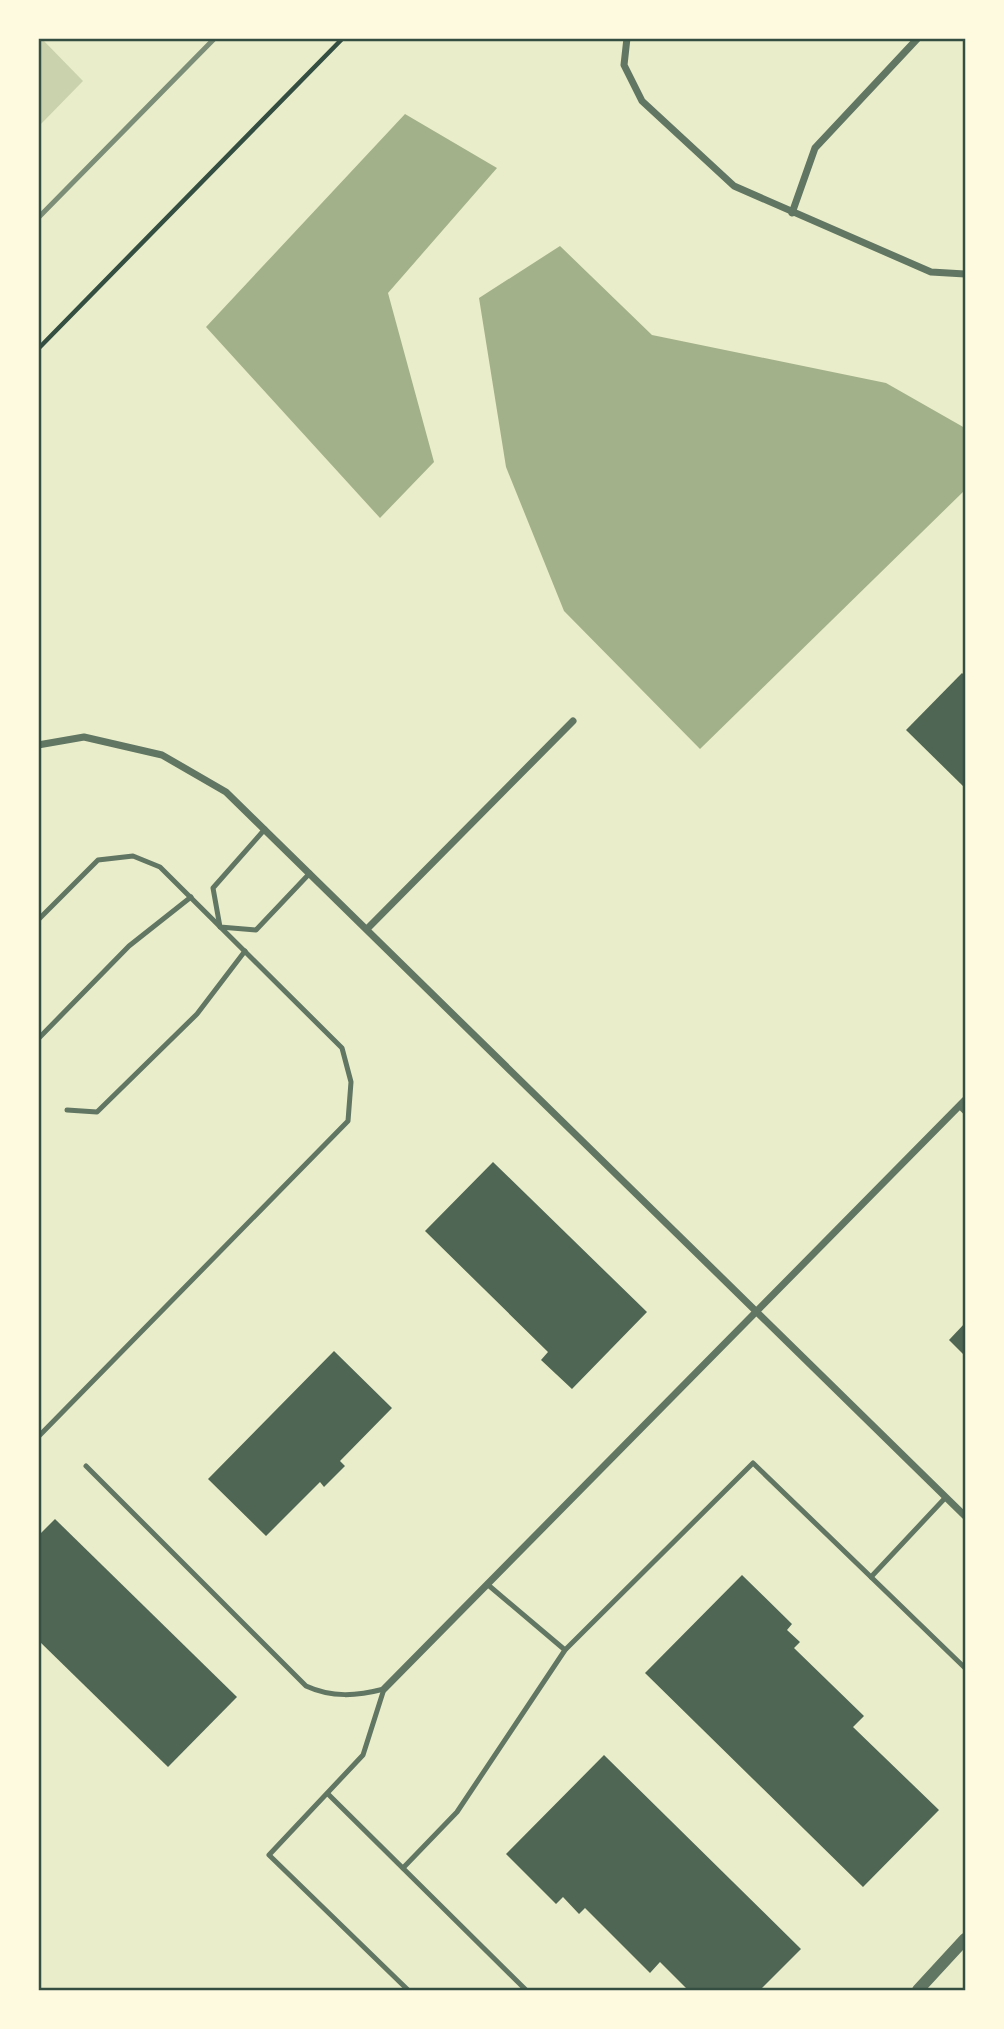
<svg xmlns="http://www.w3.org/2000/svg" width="1004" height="2029" viewBox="0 0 1004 2029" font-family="'Open Sans',sans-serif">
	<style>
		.green { fill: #cad2ad }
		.water { fill: #a3b18a }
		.building { fill: #4f6655 }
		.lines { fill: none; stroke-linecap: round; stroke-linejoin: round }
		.path { stroke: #344e41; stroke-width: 4.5 }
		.service { stroke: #617663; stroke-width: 5 }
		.minor { stroke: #617663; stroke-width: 7 }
		.tertiary { stroke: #617663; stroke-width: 12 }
		.rail { stroke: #7c8e77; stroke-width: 5 }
		.neatline { fill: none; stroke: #344e41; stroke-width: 2.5 }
	</style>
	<rect width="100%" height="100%" fill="#e9edc9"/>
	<path class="green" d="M 41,38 L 83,81 L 39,126 L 38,39 Z"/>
	<g class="water">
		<path d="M 405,114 L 497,168 L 388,293 L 434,462 L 380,518 L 206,327 Z"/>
		<path d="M 560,246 L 652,335 L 886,383 L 965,428 L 965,490 L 700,749 L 564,611 L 506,467 L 479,298 Z"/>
	</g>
	<g class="building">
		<path d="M 962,673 L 965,676 L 965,788 L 906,730 Z"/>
		<path d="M 493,1162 L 647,1312 L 572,1389 L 541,1360 L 548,1352 L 425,1231 Z"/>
		<path d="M 965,1323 L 965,1356 L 949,1340 Z"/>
		<path d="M 334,1351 L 392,1408 L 340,1461 L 345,1466 L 324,1487 L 320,1482 L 266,1536 L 208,1479 Z"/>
		<path d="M 55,1519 L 237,1697 L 168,1767 L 38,1640 L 38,1536 Z"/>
		<path d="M 742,1575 L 792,1624 L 787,1630 L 800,1642 L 794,1648 L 864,1716 L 853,1727 L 939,1810 L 863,1887 L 645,1673 Z"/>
		<path d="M 604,1755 L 801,1949 L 760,1990 L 688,1990 L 660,1962 L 650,1973 L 585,1908 L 579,1914 L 563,1897 L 556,1904 L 506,1854 Z"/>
	</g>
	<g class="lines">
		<path class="path" d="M 38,349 L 343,38"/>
		<g class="service">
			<path d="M 265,829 L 213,888 L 220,927 L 256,930 L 310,873"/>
			<path d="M 38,920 L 98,860 L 133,856 L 160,867 L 342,1048 L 351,1082 L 348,1121 L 38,1437"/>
			<path d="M 38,1039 L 129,946 L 191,897"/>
			<path d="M 959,1106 L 965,1112"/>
			<path d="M 67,1110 L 97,1112 L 197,1014 L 245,951"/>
			<path d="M 86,1466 L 306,1686 C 332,1698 357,1696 384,1689"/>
			<path d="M 871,1577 L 965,1668"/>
			<path d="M 487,1584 L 565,1650"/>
			<path d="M 384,1689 L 363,1755 L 269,1855 L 408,1990"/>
			<path d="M 328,1794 L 526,1990"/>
			<path d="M 403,1868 L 457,1812 L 565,1650 L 753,1463 L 871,1577 L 946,1497"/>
		</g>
		<g class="minor">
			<path d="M 627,38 L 624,65 L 642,101 L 734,186 L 931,272 L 965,274"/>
			<path d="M 792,213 L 815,148 L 918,38"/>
			<path d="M 38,745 L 84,737 L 162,755 L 226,792 L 965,1516"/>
			<path d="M 367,929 L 573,721"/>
			<path d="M 384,1689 L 965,1100"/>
		</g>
		<path class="tertiary" d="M 918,1990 L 965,1939"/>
		<path class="rail" d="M 38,218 L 215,38"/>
	</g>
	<rect width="1004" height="2029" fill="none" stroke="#fefae0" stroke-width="80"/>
	<rect x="40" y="40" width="924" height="1949" class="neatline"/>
</svg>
